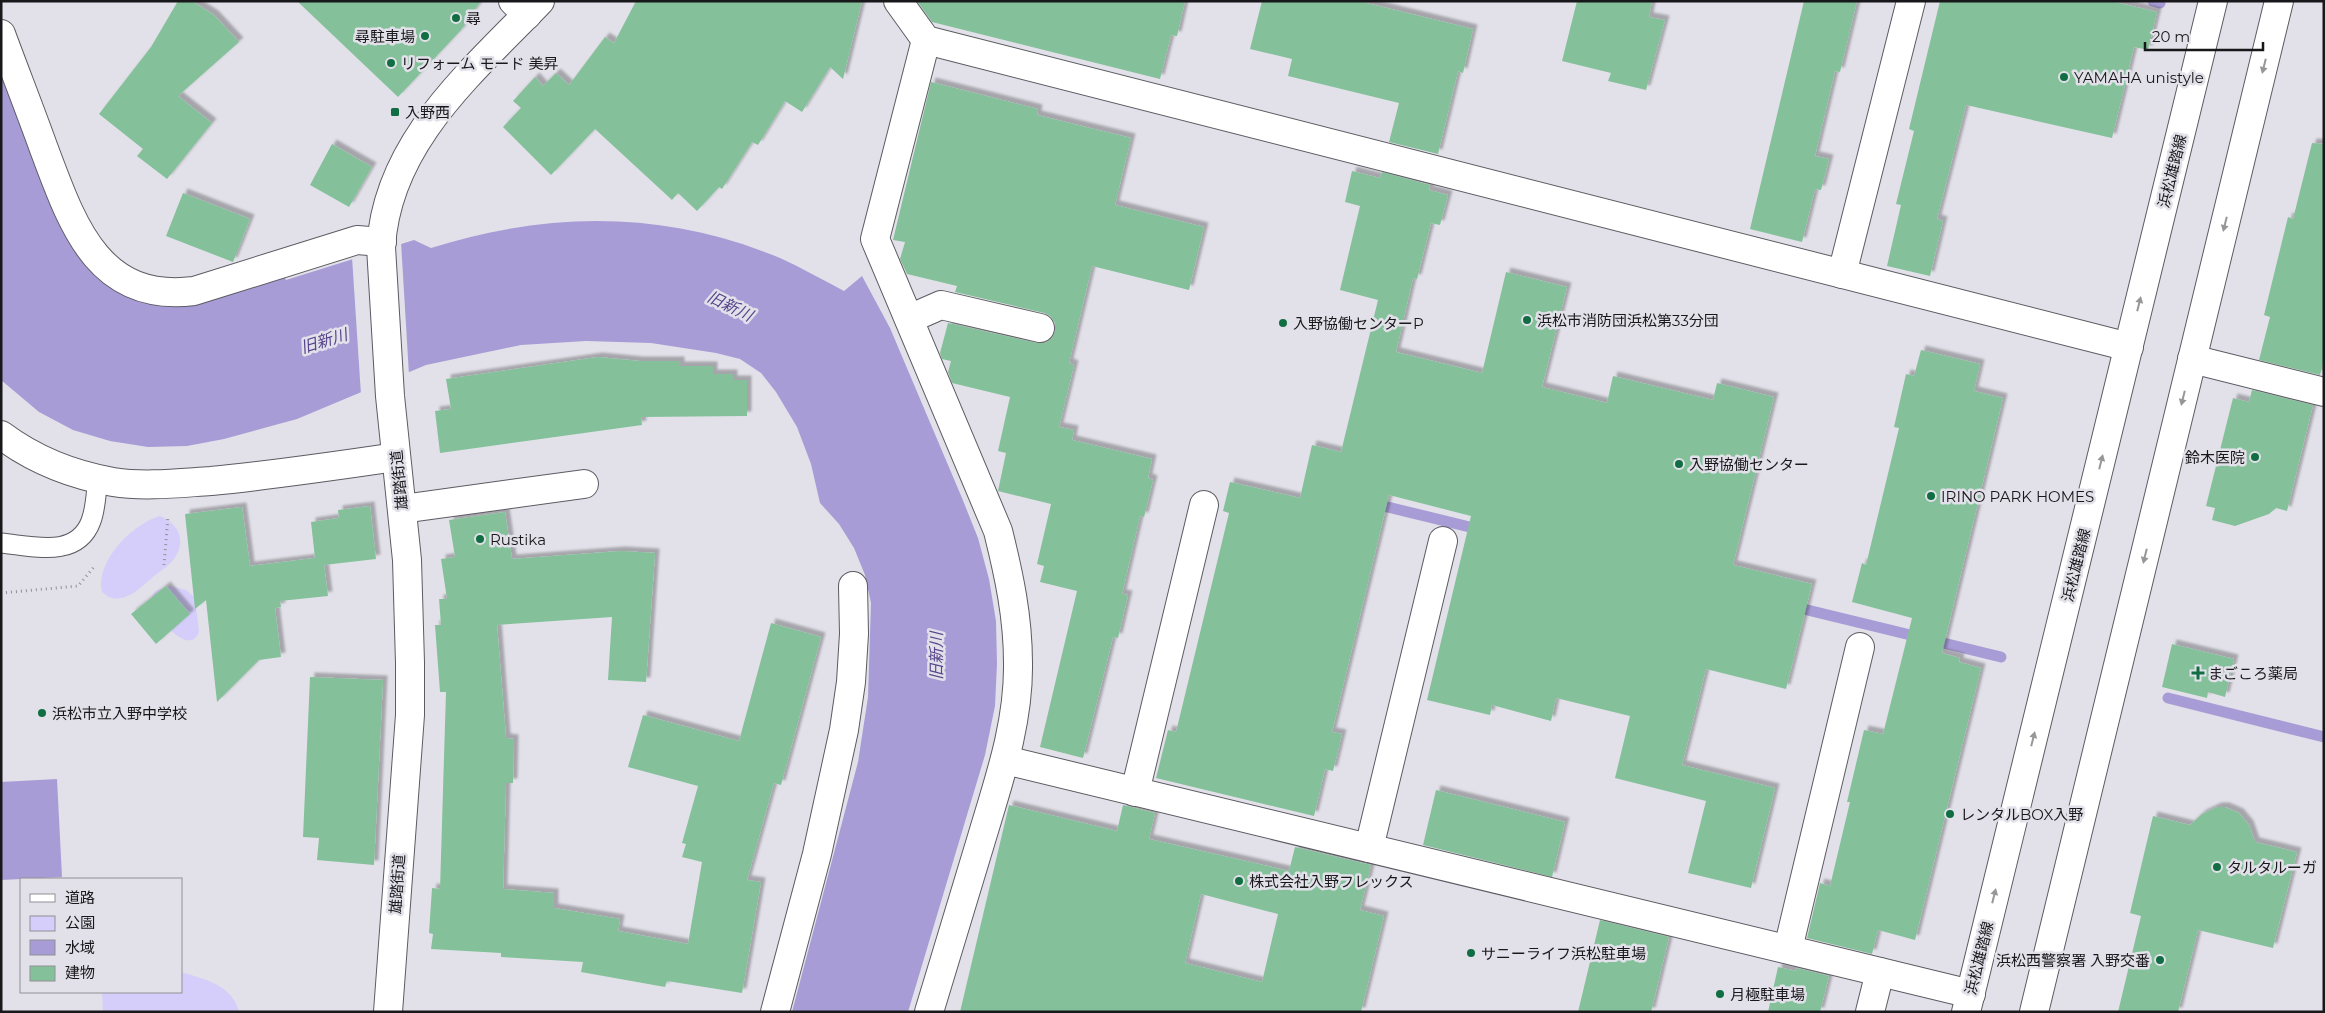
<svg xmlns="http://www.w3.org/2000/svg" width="2325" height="1013" viewBox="0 0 2325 1013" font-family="Montserrat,'Noto Sans JP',sans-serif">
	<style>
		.green { fill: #d6cefa }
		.water { fill: #a89cd6 }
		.pier { fill: #e2e1e9 }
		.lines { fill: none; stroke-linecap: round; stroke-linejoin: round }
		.stream { stroke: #a89cd6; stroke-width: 11 }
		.building { fill: #84c19b; fill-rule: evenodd; filter: url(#shadow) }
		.lane-casing { stroke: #5c5b62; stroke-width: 21 }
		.street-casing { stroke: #5c5b62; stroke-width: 30 }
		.secondary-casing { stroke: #5c5b62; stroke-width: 30 }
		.primary-casing { stroke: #5c5b62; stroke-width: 30 }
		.path { stroke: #919096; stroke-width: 3; stroke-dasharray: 1 4; stroke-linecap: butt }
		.lane { stroke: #fff; stroke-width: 19 }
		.street { stroke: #fff; stroke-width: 28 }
		.secondary { stroke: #fff; stroke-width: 28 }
		.primary { stroke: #fff; stroke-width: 28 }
		.oneway { fill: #979798 }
		.poi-dot { fill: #116d42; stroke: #e2e1e9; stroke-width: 2 }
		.labels { text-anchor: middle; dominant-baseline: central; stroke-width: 5; stroke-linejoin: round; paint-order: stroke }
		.poi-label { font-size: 15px; fill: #18171a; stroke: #e2e1e9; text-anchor: start }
		.street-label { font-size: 15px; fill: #18171a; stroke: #e2e1e9 }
		.water-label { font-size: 16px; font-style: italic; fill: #57448c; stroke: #e2e1e9 }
	</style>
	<defs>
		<filter id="shadow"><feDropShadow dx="4.5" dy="-4.5" stdDeviation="1" flood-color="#0004"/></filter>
	</defs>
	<rect width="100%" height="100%" fill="#e2e1e9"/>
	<g class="green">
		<path d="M 160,516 C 179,524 187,541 174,559 C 169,566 159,572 153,577 C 141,587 129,601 112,598 C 109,598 105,594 102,592 C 95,562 132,524 160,516 Z"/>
		<path d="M 170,586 L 186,590 L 195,598 L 199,632 C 189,657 160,620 153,608 C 152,604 152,600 152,596 L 156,591 Z"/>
		<path d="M 181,972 C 204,979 233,985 239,1012 L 103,1012 L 102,992 L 181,992 Z"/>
	</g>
	<g class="water">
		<path d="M 1,67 L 125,294 C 141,300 155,304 171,305 C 202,307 253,284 284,275 L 286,280 L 414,240 L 431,248 C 548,211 665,210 780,258 C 802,268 823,280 844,291 L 862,276 L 890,328 L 962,498 L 978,538 L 989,579 L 996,621 L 997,664 L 995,706 L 985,755 L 908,1012 L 792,1012 L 858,762 L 868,697 L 871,603 L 865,575 L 854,548 L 839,524 L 820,503 L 811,464 L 797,427 L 776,392 L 761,373 L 740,359 L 716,353 L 651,343 L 586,341 L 521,345 L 426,365 L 297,419 L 224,439 L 187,446 L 148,447 L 110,441 L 73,430 L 39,412 L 1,380 Z"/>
		<path d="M 57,779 L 62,877 L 1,880 L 1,782 Z"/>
	</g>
	<path class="pier" d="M 401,242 L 409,375 L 361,395 L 352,257 Z"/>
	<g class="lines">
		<g class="stream">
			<path d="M 2153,1 L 2160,3"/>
			<path d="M 1371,503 L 1482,530"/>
			<path d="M 1791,606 L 2001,657"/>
			<path d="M 2168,698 L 2324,737"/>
		</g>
	</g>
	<g class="building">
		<path d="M 178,1 L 192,1 L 214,15 L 239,42 L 178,96 L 212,123 L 167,179 L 137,156 L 143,149 L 99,114 L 151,47 Z"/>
		<path d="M 297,1 L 481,1 L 461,30 L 398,97 Z"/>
		<path d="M 636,1 L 862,1 L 843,79 L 830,67 L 802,112 L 785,101 L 758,145 L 752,142 L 722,189 L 719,187 L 697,211 L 678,193 L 672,200 L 595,129 L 551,175 L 503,127 L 521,108 L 513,101 L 535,77 L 543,86 L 556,73 L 569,85 L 605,37 L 614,43 Z"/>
		<path d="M 917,1 L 1185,1 L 1177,36 L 1171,35 L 1160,79 L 932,22 Z"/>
		<path d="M 1262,1 L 1358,1 L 1473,29 L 1463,73 L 1458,71 L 1438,154 L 1389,142 L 1399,103 L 1288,76 L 1292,59 L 1250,49 Z"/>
		<path d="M 1577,1 L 1652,1 L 1649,17 L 1665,20 L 1646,90 L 1608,81 L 1611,73 L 1562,61 Z"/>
		<path d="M 1804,1 L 1857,1 L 1840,72 L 1835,71 L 1815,156 L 1829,159 L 1821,190 L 1815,189 L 1802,242 L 1750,229 Z"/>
		<path d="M 1940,1 L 2111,1 L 2157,12 L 2148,50 L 2134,47 L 2112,138 L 1966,105 L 1937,219 L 1943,221 L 1930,276 L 1887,266 L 1901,205 L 1896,204 L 1914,131 L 1909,129 Z"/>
		<path d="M 931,82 L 1038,109 L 1037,115 L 1131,138 L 1115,205 L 1204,227 L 1189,290 L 1092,266 L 1069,363 L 1074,365 L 1059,427 L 1074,430 L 1072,440 L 1152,459 L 1148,478 L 1153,480 L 1144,517 L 1140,516 L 1122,594 L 1128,595 L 1118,638 L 1113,637 L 1083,758 L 1040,747 L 1077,591 L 1040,582 L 1044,566 L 1037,564 L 1051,504 L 998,491 L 1006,453 L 998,451 L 1010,397 L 952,383 L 948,372 L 951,361 L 942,359 L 940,353 L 948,323 L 1037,343 L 1045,343 L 1052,338 L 1055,331 L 1055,323 L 1050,316 L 1044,313 L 955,292 L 957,286 L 907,274 L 900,259 L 905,242 L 893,240 Z"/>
		<path d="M 2312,143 L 2324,144 L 2324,361 L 2320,375 L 2259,360 L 2270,317 L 2264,315 L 2288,217 L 2293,219 Z"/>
		<path d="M 332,144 L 372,167 L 349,207 L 310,185 Z"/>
		<path d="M 1352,171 L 1380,178 L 1382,172 L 1430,185 L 1429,190 L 1448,195 L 1440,225 L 1431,223 L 1417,279 L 1413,278 L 1396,352 L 1482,373 L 1506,272 L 1567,287 L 1542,387 L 1607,403 L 1613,376 L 1713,400 L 1717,383 L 1774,397 L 1733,565 L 1812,584 L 1786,689 L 1706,669 L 1682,765 L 1775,788 L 1751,888 L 1688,873 L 1706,801 L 1615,778 L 1630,716 L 1556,698 L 1551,721 L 1492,705 L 1490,715 L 1427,700 L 1471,516 L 1389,495 L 1332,732 L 1342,734 L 1333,771 L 1325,769 L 1314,816 L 1156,778 L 1168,730 L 1176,732 L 1229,513 L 1223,511 L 1230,482 L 1300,498 L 1312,445 L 1341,452 L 1378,300 L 1340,290 L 1360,206 L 1345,202 Z"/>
		<path d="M 183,193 L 250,219 L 233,262 L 166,236 Z"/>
		<path d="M 1921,350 L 1980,364 L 1974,391 L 2003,398 L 1942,653 L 1960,658 L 1959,662 L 1981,668 L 1915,940 L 1878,930 L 1872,954 L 1807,938 L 1820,883 L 1830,886 L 1850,802 L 1847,802 L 1864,730 L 1883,734 L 1912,618 L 1852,602 L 1862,563 L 1866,565 L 1899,428 L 1894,427 L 1906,374 L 1914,376 Z"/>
		<path d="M 598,357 L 639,361 L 680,361 L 680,366 L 713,366 L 713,374 L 733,374 L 733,380 L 747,380 L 747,416 L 641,417 L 642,425 L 440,453 L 435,411 L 451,409 L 446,379 Z"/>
		<path d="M 2252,390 L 2313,405 L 2287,511 L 2276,508 L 2269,514 L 2235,526 L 2212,520 L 2215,508 L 2206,506 L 2233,398 L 2249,402 Z"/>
		<path d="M 370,506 L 376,559 L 324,565 L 328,596 L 280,601 L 281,607 L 275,608 L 281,657 L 259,660 L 217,702 L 206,600 L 195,609 L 185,514 L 242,507 L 250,566 L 315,558 L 311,522 L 339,518 L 338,510 Z"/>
		<path d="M 505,512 L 512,559 L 621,551 L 655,553 L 646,682 L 608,680 L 612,617 L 497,625 L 506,738 L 514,739 L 513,783 L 506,783 L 503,889 L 554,893 L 554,908 L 620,919 L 618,931 L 688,944 L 702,862 L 682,857 L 686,844 L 682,843 L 698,786 L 628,767 L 643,715 L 739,741 L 771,623 L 821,637 L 781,785 L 774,783 L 747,880 L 761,882 L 742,993 L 667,981 L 665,987 L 581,972 L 583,962 L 501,957 L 501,953 L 431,949 L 433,934 L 429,933 L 432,888 L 440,889 L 446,692 L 440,692 L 435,625 L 441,625 L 439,599 L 447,599 L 441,559 L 455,557 L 449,520 Z"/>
		<path d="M 166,586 L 190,614 L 156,644 L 131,614 Z"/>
		<path d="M 2172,644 L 2234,659 L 2225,697 L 2208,692 L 2207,698 L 2162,687 Z"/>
		<path d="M 310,677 L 383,680 L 374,865 L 317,860 L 319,838 L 303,837 Z"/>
		<path d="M 1436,790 L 1565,822 L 1552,877 L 1423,845 Z"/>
		<path d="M 1009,805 L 1117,831 L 1123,805 L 1155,813 L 1149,839 L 1289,871 L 1295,847 L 1371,865 L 1360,910 L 1384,916 L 1361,1012 L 960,1012 ZM 1201,894 L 1278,914 L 1262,982 L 1185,963 Z"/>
		<path d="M 2217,807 L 2225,807 L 2239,813 L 2249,825 L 2255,842 L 2297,852 L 2273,948 L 2198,930 L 2178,1012 L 2118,1012 L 2141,916 L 2130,913 L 2153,816 L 2190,825 L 2202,814 Z"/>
		<path d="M 1600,920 L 1669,937 L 1651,1012 L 1578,1012 Z"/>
		<path d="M 1778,967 L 1796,971 L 1797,968 L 1829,976 L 1820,1012 L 1768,1012 Z"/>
	</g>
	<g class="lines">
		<defs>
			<path id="lane" d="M 1,543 C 33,546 77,559 91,521 C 96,508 96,492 98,478"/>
			<g id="street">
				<path d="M 513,1 L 527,15"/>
				<path d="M 898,1 L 926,40 L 2129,347"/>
				<path d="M 1,34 C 15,72 30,110 44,149 C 72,223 97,303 194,291 L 357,240 L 382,242"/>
				<path d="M 926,40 L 875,239 L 998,531 C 1009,575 1018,617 1018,663 C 1019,723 999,780 982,837 C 965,895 947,953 929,1012"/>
				<path d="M 1842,274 L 1911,1"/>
				<path d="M 909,319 L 941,305 L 1040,328"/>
				<path d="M 2192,359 L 2324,392"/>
				<path d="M 402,509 L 584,484"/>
				<path d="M 1005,760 L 1971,994"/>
				<path d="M 1135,792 L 1204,505"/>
				<path d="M 1369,848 L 1443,541"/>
				<path d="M 1788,949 L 1860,647"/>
				<path d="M 775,1012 L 817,854 L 844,730 L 851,682 L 854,634 L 853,586"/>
				<path d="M 1870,1012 L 1880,972"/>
			</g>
			<g id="secondary">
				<path d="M 1,435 C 33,459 73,475 113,482 C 145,487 179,483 211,481 C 273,475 335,466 396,457"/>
				<path d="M 388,1012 L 410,715 L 410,663 L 407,560 L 390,396 L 381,247 C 387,142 472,72 540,1"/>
			</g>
			<g id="primary">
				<path d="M 1966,1012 L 2213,1"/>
				<path d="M 2034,1012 L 2279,1"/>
			</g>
		</defs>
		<use href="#lane" class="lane-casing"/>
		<use href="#street" class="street-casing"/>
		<use href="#secondary" class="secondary-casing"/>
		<use href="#primary" class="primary-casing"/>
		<g class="path">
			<path d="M 164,565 L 168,517"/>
			<path d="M 1,593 L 78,586 L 94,567"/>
		</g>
		<use href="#lane" class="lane"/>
		<use href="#street" class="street"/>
		<use href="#secondary" class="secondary"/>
		<use href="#primary" class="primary"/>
	</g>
	<defs><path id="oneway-solid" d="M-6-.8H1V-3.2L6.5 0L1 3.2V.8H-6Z" transform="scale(1.25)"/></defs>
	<g class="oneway">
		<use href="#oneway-solid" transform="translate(2264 66) rotate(104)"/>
		<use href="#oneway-solid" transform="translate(2225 224) rotate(104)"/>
		<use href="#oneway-solid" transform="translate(2139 304) rotate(-76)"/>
		<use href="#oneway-solid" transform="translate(2183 398) rotate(104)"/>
		<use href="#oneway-solid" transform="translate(2101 462) rotate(-76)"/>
		<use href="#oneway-solid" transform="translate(2145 556) rotate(104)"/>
		<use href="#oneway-solid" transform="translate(2033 739) rotate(-76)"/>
		<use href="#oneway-solid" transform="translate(1994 896) rotate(-76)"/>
	</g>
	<g class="poi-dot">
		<circle cx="456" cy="18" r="5"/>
		<circle cx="425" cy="36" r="5"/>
		<circle cx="391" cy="63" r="5"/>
		<circle cx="2064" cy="77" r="5"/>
		<rect x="390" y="107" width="10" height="10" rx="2.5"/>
		<circle cx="1527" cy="320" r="5"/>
		<circle cx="1283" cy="323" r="5"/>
		<circle cx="2255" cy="457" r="5"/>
		<circle cx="1679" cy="464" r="5"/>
		<circle cx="1931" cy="496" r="5"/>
		<circle cx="480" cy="539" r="5"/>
		<path d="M2195.5 665.5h5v5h5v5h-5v5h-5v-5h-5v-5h5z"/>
		<circle cx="42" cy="713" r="5"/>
		<circle cx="1950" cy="814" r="5"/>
		<circle cx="2217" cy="867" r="5"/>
		<circle cx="1239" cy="881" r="5"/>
		<circle cx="1471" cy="953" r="5"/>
		<circle cx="2160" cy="960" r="5"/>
		<circle cx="1720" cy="994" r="5"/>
	</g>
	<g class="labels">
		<g class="poi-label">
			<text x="466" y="18">尋</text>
			<text x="415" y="36" text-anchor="end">尋駐車場</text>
			<text x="401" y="63">リフォーム モード 美昇</text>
			<text x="2074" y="77">YAMAHA unistyle</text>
			<text x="405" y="112">入野西</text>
			<text x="1537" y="320">浜松市消防団浜松第33分団</text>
			<text x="1293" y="323">入野協働センターP</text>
			<text x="2245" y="457" text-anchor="end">鈴木医院</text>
			<text x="1689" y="464">入野協働センター</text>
			<text x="1941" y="496">IRINO PARK HOMES</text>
			<text x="490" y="539">Rustika</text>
			<text x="2208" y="673">まごころ薬局</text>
			<text x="52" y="713">浜松市立入野中学校</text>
			<text x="1960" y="814">レンタルBOX入野</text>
			<text x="2227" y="867">タルタルーガ</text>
			<text x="1249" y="881">株式会社入野フレックス</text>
			<text x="1481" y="953">サニーライフ浜松駐車場</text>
			<text x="2150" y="960" text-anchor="end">浜松西警察署 入野交番</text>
			<text x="1730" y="994">月極駐車場</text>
		</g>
		<g class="street-label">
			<text transform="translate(2172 171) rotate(-76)">浜松雄踏線</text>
			<text transform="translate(399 480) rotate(-96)">雄踏街道</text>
			<text transform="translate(2076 565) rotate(-76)">浜松雄踏線</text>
			<text transform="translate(397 884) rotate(-86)">雄踏街道</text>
			<text transform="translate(1979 958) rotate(-76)">浜松雄踏線</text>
		</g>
		<g class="water-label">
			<text transform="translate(730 306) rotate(26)">旧新川</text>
			<text transform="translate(324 341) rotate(-17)">旧新川</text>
			<text transform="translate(936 656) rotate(-90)">旧新川</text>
		</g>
	</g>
	<rect width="2325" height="1013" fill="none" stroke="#18171a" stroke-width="5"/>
	<rect x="20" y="878" width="162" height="115" fill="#e2e1e9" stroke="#919096"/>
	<rect x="30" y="894" width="25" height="8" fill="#ffffff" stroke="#919096"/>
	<text x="65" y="903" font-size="15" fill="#18171a">道路</text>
	<rect x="30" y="916" width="25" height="15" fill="#d6cefa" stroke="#919096"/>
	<text x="65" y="928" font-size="15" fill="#18171a">公園</text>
	<rect x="30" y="940" width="25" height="15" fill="#a89cd6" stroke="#919096"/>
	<text x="65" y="953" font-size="15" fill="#18171a">水域</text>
	<rect x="30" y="966" width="25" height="15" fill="#84c19b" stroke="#919096"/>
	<text x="65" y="978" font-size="15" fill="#18171a">建物</text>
	<path d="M2145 42v8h118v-8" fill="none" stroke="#18171a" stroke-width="2.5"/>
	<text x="2152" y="42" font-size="15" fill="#18171a" stroke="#e2e1e9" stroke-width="4" paint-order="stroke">20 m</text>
</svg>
